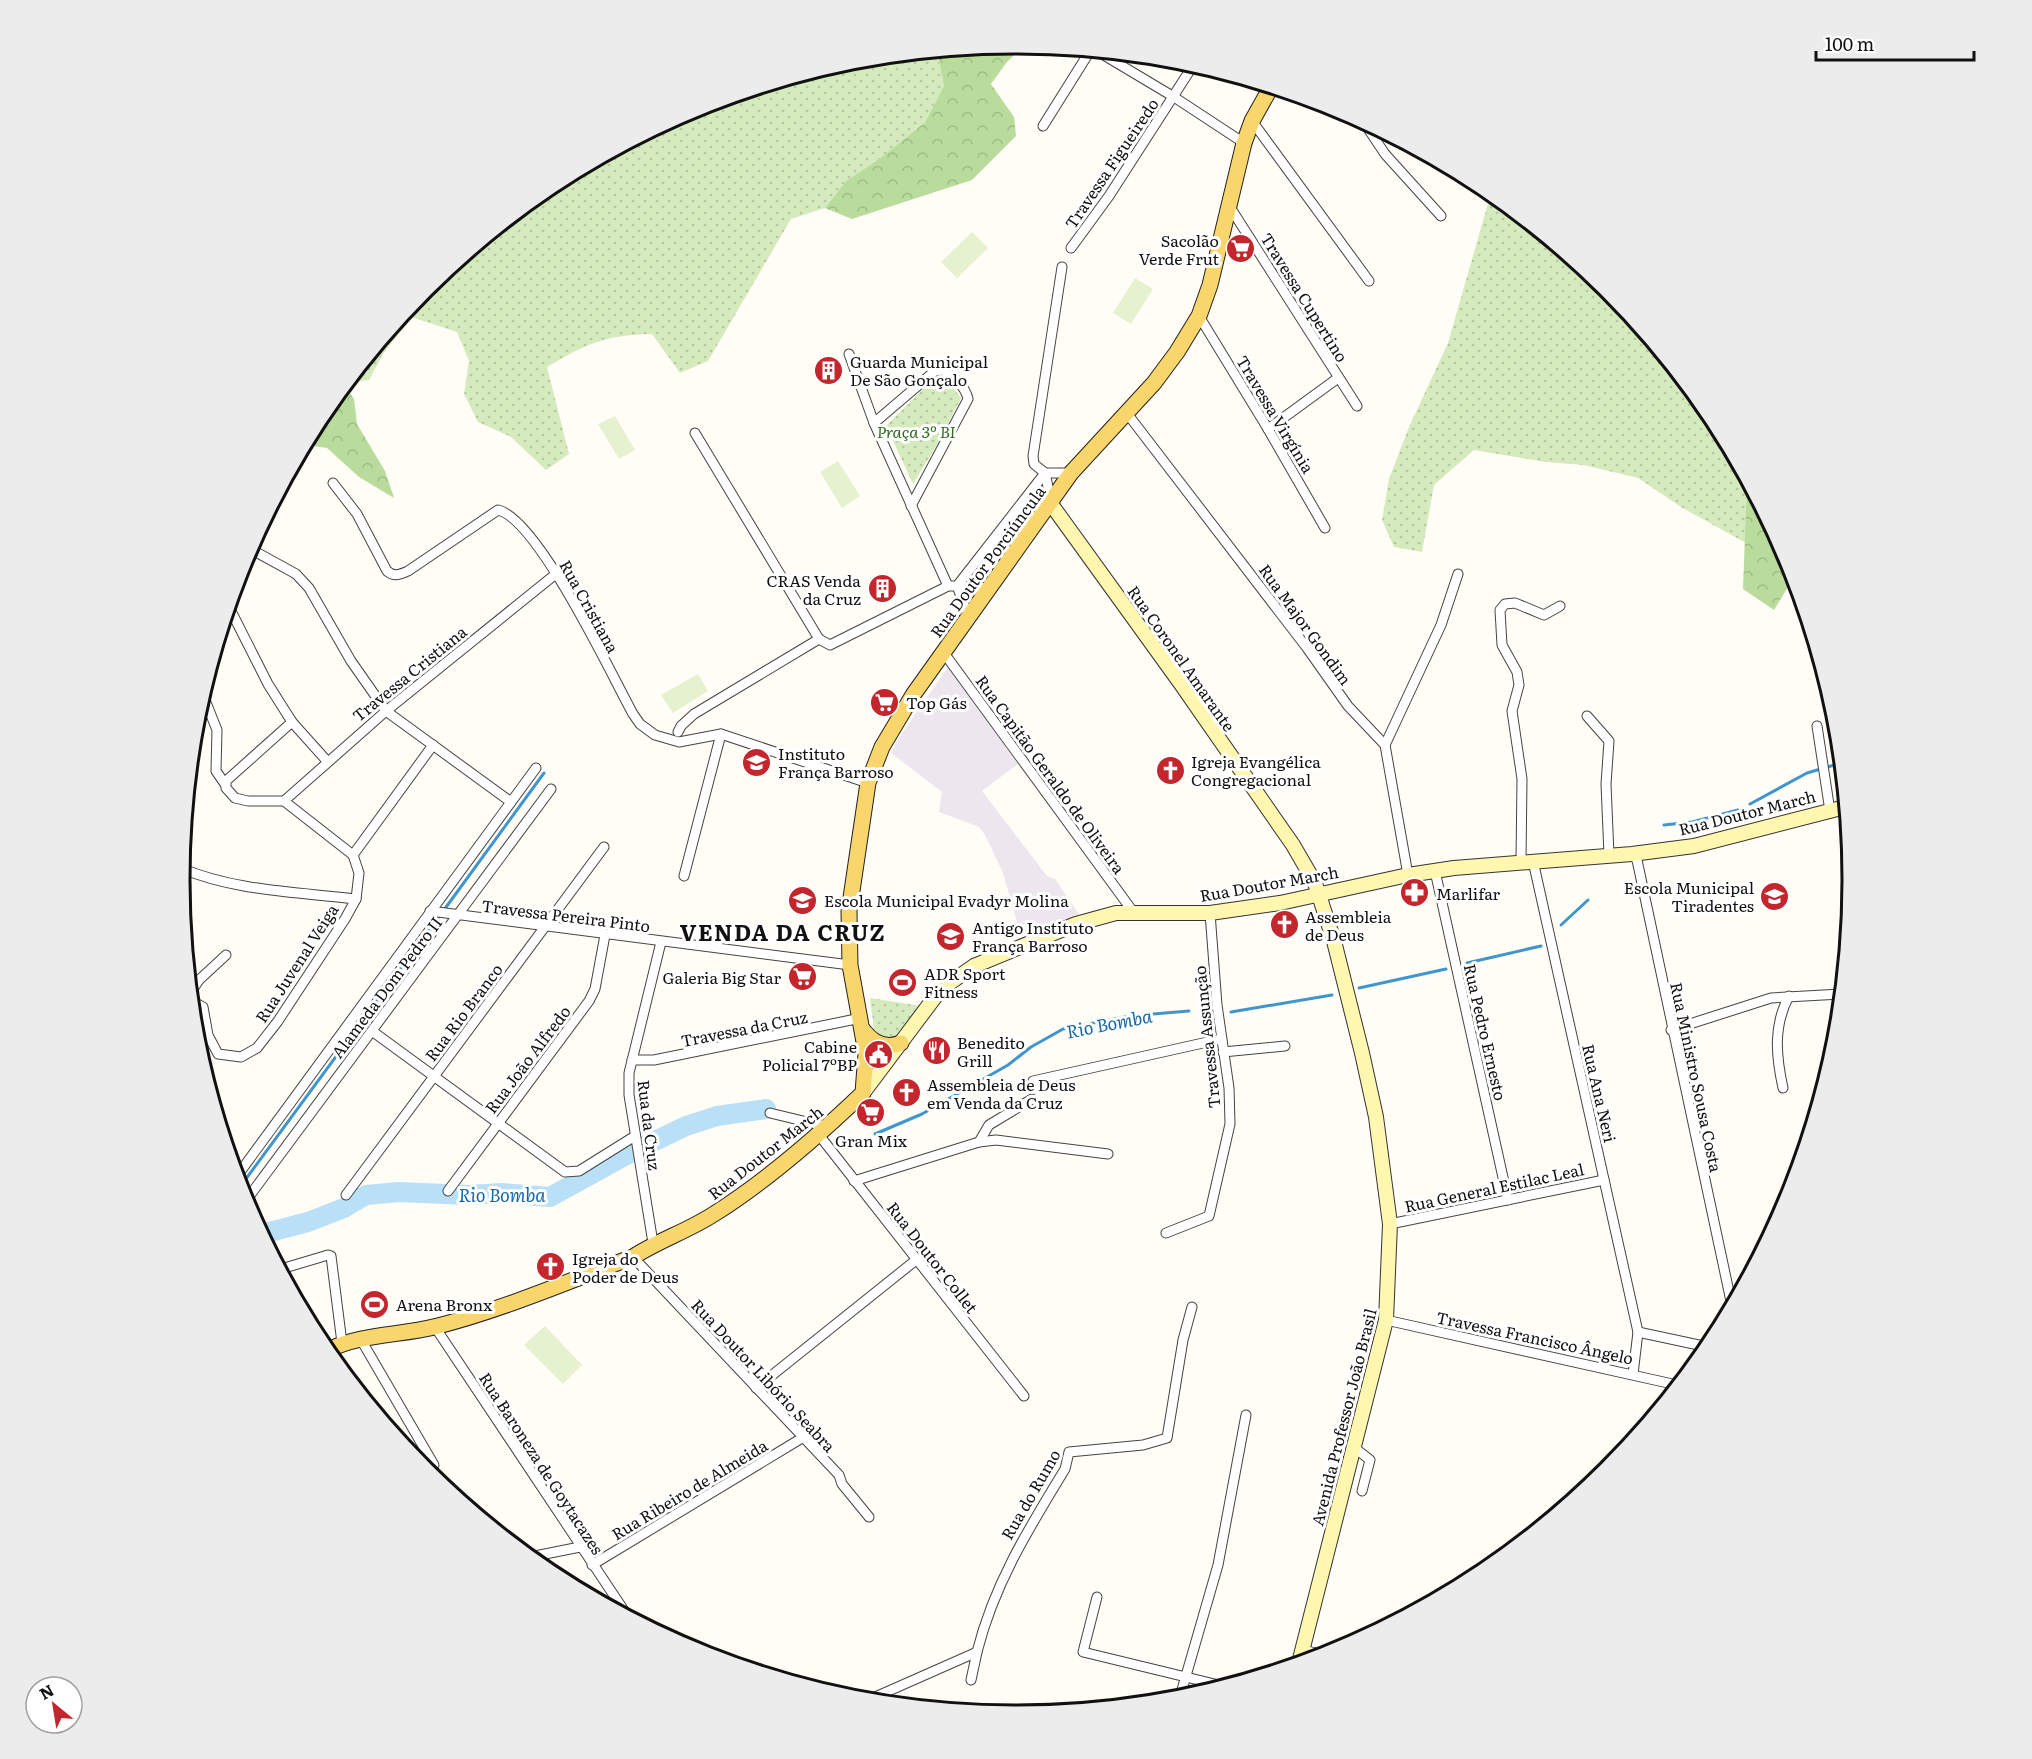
<svg xmlns="http://www.w3.org/2000/svg" width="2032" height="1759" viewBox="0 0 2032 1759" font-family="Literata,serif">
	<style>
		.industrial { fill: #eee6ef }
		.green { fill: url(#green-dots) }
		.forest { fill: url(#forest-crowns) }
		.pitch { fill: #e6f2cf }
		.lines { fill: none; stroke-linecap: round; stroke-linejoin: round }
		.stream { stroke: #3f96cf; stroke-width: 3 }
		.river { stroke: #b9e0f7; stroke-width: 20 }
		.minor-casing { stroke: #444; stroke-width: 11 }
		.secondary-casing { stroke: #333; stroke-width: 16 }
		.primary-casing { stroke: #222; stroke-width: 17 }
		.minor { stroke: #fff; stroke-width: 9 }
		.secondary { stroke: #fff6b0; stroke-width: 14 }
		.primary { stroke: #f9d66b; stroke-width: 15 }
		.labels { text-anchor: middle; dominant-baseline: central; stroke-width: 6; stroke-linejoin: round; paint-order: stroke }
		.street-label { font-size: 16px; fill: #111; stroke: #fff }
		.poi-label { font-size: 16px; fill: #111; stroke: #fff; text-anchor: start }
		.park-label { font-size: 16px; font-style: italic; fill: #2f6b1f; stroke: #fff }
		.water-label { font-size: 18px; font-style: italic; fill: #1768a6; stroke: #fff }
		.district-label { font-size: 22px; font-weight: bold; letter-spacing: 1.5px; fill: #111; stroke: #fff }
		.rim { fill: none; stroke: #111; stroke-width: 3 }
	</style>
	<defs>
		<pattern id="green-dots" width="8" height="8" patternUnits="userSpaceOnUse" patternTransform="scale(1.5)"><rect width="8" height="8" fill="#d5ebbd"/><path d="M2 2h.1M6 6h.1" fill="none" stroke="#b6c8a1" stroke-width="1.8" stroke-linecap="round"/></pattern>
		<pattern id="forest-crowns" width="20" height="18" patternUnits="userSpaceOnUse" patternTransform="scale(1.5)"><rect width="20" height="18" fill="#b9dc9c"/><path d="M2 6a3 3 0 1 1 6 0M12 15a3 3 0 1 1 6 0" fill="none" stroke="#9ebc85"/></pattern>
	</defs>
	<rect width="100%" height="100%" fill="#fffdf5"/>
	<path class="industrial" d="M 948,667 L 1018,764 L 982,791 L 1047,876 L 1055,879 L 1079,914 L 1021,936 L 1003,873 L 985,835 L 979,827 L 939,812 L 942,792 L 891,753 L 898,739 Z"/>
	<g class="green">
		<path d="M 937,51 L 944,86 L 925,122 L 879,159 L 846,181 L 825,208 L 791,219 L 708,361 L 680,373 L 652,334 C 606,335 587,343 547,367 L 569,454 L 546,470 L 511,437 L 478,422 L 464,394 L 469,361 L 457,332 L 411,317 L 383,354 L 369,380 L 347,383 L 425,288 L 552,184 L 696,107 L 853,60 Z"/>
		<path d="M 1491,193 L 1607,289 L 1711,415 L 1747,482 L 1746,543 L 1681,507 L 1638,478 L 1584,465 L 1546,462 L 1474,450 L 1434,485 L 1422,552 L 1394,547 L 1382,520 L 1389,479 L 1409,427 L 1448,343 Z"/>
		<path d="M 937,375 L 946,379 L 961,398 L 938,443 L 913,484 L 886,426 Z"/>
		<path d="M 870,998 L 922,1006 L 901,1035 L 893,1040 L 878,1036 L 874,1029 Z"/>
	</g>
	<g class="forest">
		<path d="M 1016,44 L 1025,44 L 1007,62 L 991,84 L 1014,117 L 1016,136 L 972,180 L 852,219 L 825,208 L 846,181 L 879,159 L 925,122 L 944,86 L 937,51 Z"/>
		<path d="M 345,386 L 354,399 L 357,424 L 385,471 L 394,498 L 359,477 L 327,448 L 305,445 L 321,415 Z"/>
		<path d="M 1747,482 L 1788,560 L 1794,577 L 1774,610 L 1743,589 Z"/>
	</g>
	<g class="pitch">
		<path d="M 972,232 L 988,248 L 957,278 L 941,262 Z"/>
		<path d="M 1135,278 L 1153,289 L 1131,324 L 1113,313 Z"/>
		<path d="M 615,416 L 635,450 L 619,459 L 598,424 Z"/>
		<path d="M 838,461 L 860,496 L 842,508 L 820,472 Z"/>
		<path d="M 698,674 L 708,691 L 673,713 L 661,695 Z"/>
		<path d="M 545,1326 L 582,1365 L 563,1384 L 524,1345 Z"/>
	</g>
	<g class="lines">
		<g class="stream">
			<path d="M 1750,804 L 1807,773 L 1841,763"/>
			<path d="M 1664,825 L 1692,822 L 1738,810"/>
			<path d="M 444,910 L 544,773"/>
			<path d="M 1561,925 L 1588,900"/>
			<path d="M 1467,963 L 1541,946"/>
			<path d="M 1359,988 L 1446,969"/>
			<path d="M 1231,1012 L 1332,995"/>
			<path d="M 875,1134 L 922,1114 L 1008,1065 L 1031,1047 L 1063,1029 L 1129,1016 L 1189,1011"/>
			<path d="M 240,1187 L 440,915"/>
		</g>
		<path class="river" d="M 262,1234 L 308,1222 L 344,1208 L 366,1195 L 399,1192 L 468,1195 L 502,1193 L 550,1197 L 630,1153 L 686,1126 L 717,1116 L 766,1109"/>
		<defs>
			<g id="minor">
				<path d="M 1097,51 L 1174,97 L 1244,143"/>
				<path d="M 1252,121 L 1369,281"/>
				<path d="M 1363,121 L 1385,154 L 1441,216"/>
				<path d="M 1043,126 L 1090,51"/>
				<path d="M 1228,204 L 1357,406"/>
				<path d="M 1071,248 L 1109,196 L 1194,64"/>
				<path d="M 1199,316 L 1268,429 L 1325,528"/>
				<path d="M 849,354 L 874,423 L 948,586"/>
				<path d="M 1126,412 L 1307,648 L 1348,706 L 1385,745 L 1408,875"/>
				<path d="M 874,423 L 935,371 L 942,370 C 953,377 965,385 968,399 L 911,506"/>
				<path d="M 1268,429 L 1338,378"/>
				<path d="M 695,433 L 819,639"/>
				<path d="M 333,483 L 357,514 L 387,571 C 394,577 399,575 408,571 L 498,510 C 538,519 611,674 633,714 L 640,724 L 655,735 L 679,742 L 721,734 L 868,783"/>
				<path d="M 1051,501 L 1045,473 L 1071,473"/>
				<path d="M 248,552 L 256,552 L 296,574 L 309,588 L 351,661 L 386,711 L 511,802"/>
				<path d="M 229,607 L 268,684 L 292,722 L 327,761"/>
				<path d="M 969,617 L 957,586 L 990,588"/>
				<path d="M 944,653 L 1134,913"/>
				<path d="M 203,695 L 217,730 L 216,771 L 225,784"/>
				<path d="M 1587,716 L 1609,741 L 1606,784 L 1609,855"/>
				<path d="M 1817,726 L 1830,811"/>
				<path d="M 678,732 L 681,726 L 694,714 L 819,639 L 830,645 L 948,586 L 957,586 L 1045,473 L 1034,464 L 1033,456 L 1062,267"/>
				<path d="M 1385,745 L 1441,625 L 1458,574"/>
				<path d="M 284,801 L 386,711 L 557,573"/>
				<path d="M 1632,854 L 1637,860 L 1732,1306"/>
				<path d="M 353,855 L 433,745"/>
				<path d="M 1521,861 L 1522,779 L 1512,711 L 1519,685 L 1517,672 L 1502,645 L 1500,610 L 1505,604 L 1515,603 L 1544,615 L 1560,606"/>
				<path d="M 1533,861 L 1638,1332 L 1633,1374"/>
				<path d="M 181,868 C 234,891 298,892 356,899"/>
				<path d="M 1435,871 L 1508,1200"/>
				<path d="M 1847,874 L 1851,873"/>
				<path d="M 684,876 L 721,734"/>
				<path d="M 430,911 L 850,965"/>
				<path d="M 191,992 L 199,980 L 226,955"/>
				<path d="M 192,1001 L 203,1007 L 208,1035 L 218,1054 L 241,1057 L 257,1048 L 278,1021 L 345,919 L 356,899 L 359,873 L 353,855 L 284,801 L 248,801 L 235,798 L 226,788 L 226,781 L 292,722"/>
				<path d="M 1671,1030 L 1771,998 L 1841,994"/>
				<path d="M 372,1031 L 565,1172 L 579,1171 L 635,1136"/>
				<path d="M 1223,1052 L 1285,1046"/>
				<path d="M 632,1060 L 654,1060 L 861,1018"/>
				<path d="M 1033,1081 L 1221,1039"/>
				<path d="M 1783,1088 C 1776,1056 1773,1026 1789,996"/>
				<path d="M 770,1113 L 828,1127"/>
				<path d="M 819,1135 L 1024,1396"/>
				<path d="M 979,1142 L 996,1140 L 1108,1154"/>
				<path d="M 237,1176 L 536,768"/>
				<path d="M 854,1181 L 979,1142 L 989,1125 L 1032,1099"/>
				<path d="M 448,1191 L 589,1001 L 595,989 L 605,935"/>
				<path d="M 346,1195 L 604,847"/>
				<path d="M 245,1202 L 551,789"/>
				<path d="M 1390,1224 L 1604,1180"/>
				<path d="M 1166,1233 L 1209,1216 L 1230,1124 L 1229,1088 L 1217,1005 L 1210,913"/>
				<path d="M 653,1243 L 629,1095 L 629,1073 L 661,942"/>
				<path d="M 633,1257 L 839,1475 L 842,1484 L 869,1517"/>
				<path d="M 281,1269 L 328,1255 L 331,1256 L 342,1343"/>
				<path d="M 1386,1320 L 1677,1385"/>
				<path d="M 435,1327 L 627,1615"/>
				<path d="M 1638,1332 L 1708,1347"/>
				<path d="M 360,1338 L 434,1465"/>
				<path d="M 756,1388 L 916,1260"/>
				<path d="M 1355,1448 L 1370,1460 L 1362,1491"/>
				<path d="M 530,1557 L 580,1547"/>
				<path d="M 592,1565 L 802,1438"/>
				<path d="M 1097,1597 L 1083,1652 L 1223,1686"/>
				<path d="M 1302,1650 L 1325,1655"/>
				<path d="M 971,1680 L 977,1652"/>
				<path d="M 1179,1700 L 1218,1565 L 1246,1415"/>
				<path d="M 866,1701 L 977,1652 C 994,1584 1029,1528 1065,1469 L 1069,1452 L 1143,1445 L 1167,1438 L 1183,1340 L 1192,1307"/>
			</g>
			<g id="secondary">
				<path d="M 1051,504 L 1181,684 L 1293,845 L 1315,883 L 1334,941 L 1362,1053 L 1376,1117 L 1390,1224 L 1386,1320 L 1299,1663"/>
				<path d="M 863,1093 L 941,989 L 974,966 L 1076,924 L 1116,913 L 1210,913 L 1280,903 L 1408,875 L 1454,868 L 1632,854 L 1694,846 L 1845,807"/>
			</g>
			<g id="primary">
				<path d="M 864,1031 C 873,1043 886,1049 901,1043"/>
				<path d="M 326,1351 C 362,1333 400,1336 438,1326 C 504,1309 569,1281 633,1257 C 659,1240 688,1231 714,1214 C 768,1180 817,1137 863,1093 L 866,1053 L 850,965 L 849,911 L 868,783 L 882,747 L 913,695 L 1071,473 L 1154,383 L 1177,352 L 1199,316 L 1210,285 L 1244,143 L 1252,121 L 1271,87"/>
			</g>
		</defs>
		<use href="#minor" class="minor-casing"/>
		<use href="#secondary" class="secondary-casing"/>
		<use href="#primary" class="primary-casing"/>
		<use href="#minor" class="minor"/>
		<use href="#secondary" class="secondary"/>
		<use href="#primary" class="primary"/>
	</g>
	<defs>
		<symbol id="supermarket-disc" viewBox="-11 -11 22 22"><circle r="9.5" fill="#c4262e" stroke="#fff"/><path d="M-6-5.5h2.5l.6 2H6L4.5 2H-2.5L-4.4-4H-6ZM-1.5 3.2a1.3 1.3 0 1 0 .1 0ZM3 3.2a1.3 1.3 0 1 0 .1 0Z" fill="#fff"/></symbol>
		<symbol id="building-disc" viewBox="-11 -11 22 22"><circle r="9.5" fill="#c4262e" stroke="#fff"/><path d="M-4-6H4V6H1V3H-1V6H-4ZM-2.5-4.3h1.7v1.8h-1.7ZM.8-4.3h1.7v1.8H.8ZM-2.5-1h1.7V.8h-1.7ZM.8-1h1.7V.8H.8Z" fill="#fff"/></symbol>
		<symbol id="school-disc" viewBox="-11 -11 22 22"><circle r="9.5" fill="#c4262e" stroke="#fff"/><path d="M0-5L7-2L0 1L-7-2ZM-4 1L0 2.5L4 1V4Q0 6-4 4Z" fill="#fff"/></symbol>
		<symbol id="church-disc" viewBox="-11 -11 22 22"><circle r="9.5" fill="#c4262e" stroke="#fff"/><path d="M-1.2-6h2.4v3.5h3.3v2.4h-3.3V6h-2.4V-.1h-3.3v-2.4h3.3Z" fill="#fff"/></symbol>
		<symbol id="pharmacy-disc" viewBox="-11 -11 22 22"><circle r="9.5" fill="#c4262e" stroke="#fff"/><path d="M-2-6h4v4h4v4h-4v4h-4v-4h-4v-4h4Z" fill="#fff"/></symbol>
		<symbol id="stadium-disc" viewBox="-11 -11 22 22"><circle r="9.5" fill="#c4262e" stroke="#fff"/><path d="M0-5a6.5 5 0 1 0 0 10a6.5 5 0 1 0 0-10ZM-3.5-1.8h7v3.6h-7Z" fill="#fff"/></symbol>
		<symbol id="restaurant-disc" viewBox="-11 -11 22 22"><circle r="9.5" fill="#c4262e" stroke="#fff"/><path d="M-5-6h1v4h1v-4h1v4h1v-4h1v5L-1.5 .5V6h-2V.5L-5-1ZM5-6V6H3V1.5H1.5Q1.5-4 5-6Z" fill="#fff"/></symbol>
		<symbol id="civic-disc" viewBox="-11 -11 22 22"><circle r="9.5" fill="#c4262e" stroke="#fff"/><path d="M-.6-6.5H3V-4.5H.6V-3L4-1V1h2V6H-6V1h2V-1L-.6-3ZM-1.2 2.5V6h2.4V2.5Z" fill="#fff"/></symbol>
	</defs>
	<g fill-rule="evenodd">
		<use href="#supermarket-disc" x="1224" y="232" width="33" height="33"/>
		<use href="#building-disc" x="812" y="354" width="33" height="33"/>
		<use href="#building-disc" x="866" y="572" width="33" height="33"/>
		<use href="#supermarket-disc" x="868" y="686" width="33" height="33"/>
		<use href="#school-disc" x="740" y="746" width="33" height="33"/>
		<use href="#church-disc" x="1154" y="754" width="33" height="33"/>
		<use href="#pharmacy-disc" x="1398" y="876" width="33" height="33"/>
		<use href="#school-disc" x="1758" y="880" width="33" height="33"/>
		<use href="#school-disc" x="786" y="884" width="33" height="33"/>
		<use href="#church-disc" x="1268" y="908" width="33" height="33"/>
		<use href="#school-disc" x="934" y="920" width="33" height="33"/>
		<use href="#supermarket-disc" x="786" y="960" width="33" height="33"/>
		<use href="#stadium-disc" x="886" y="966" width="33" height="33"/>
		<use href="#restaurant-disc" x="920" y="1034" width="33" height="33"/>
		<use href="#civic-disc" x="862" y="1038" width="33" height="33"/>
		<use href="#church-disc" x="890" y="1076" width="33" height="33"/>
		<use href="#supermarket-disc" x="854" y="1096" width="33" height="33"/>
		<use href="#church-disc" x="534" y="1250" width="33" height="33"/>
		<use href="#stadium-disc" x="358" y="1288" width="33" height="33"/>
	</g>
	<g class="labels">
		<g class="street-label">
			<text transform="translate(1111 163) rotate(-56)">Travessa Figueiredo</text>
			<text transform="translate(1305 297) rotate(58)">Travessa Cupertino</text>
			<text transform="translate(1276 414) rotate(59)">Travessa Virgínia</text>
			<text transform="translate(987 561) rotate(-54)">Rua Doutor Porciúncula</text>
			<text transform="translate(590 606) rotate(61)">Rua Cristiana</text>
			<text transform="translate(1306 624) rotate(54)">Rua Major Gondim</text>
			<text transform="translate(1182 658) rotate(55)">Rua Coronel Amarante</text>
			<text transform="translate(409 673) rotate(-39)">Travessa Cristiana</text>
			<text transform="translate(1051 774) rotate(54)">Rua Capitão Geraldo de Oliveira</text>
			<text transform="translate(1747 812) rotate(-14)">Rua Doutor March</text>
			<text transform="translate(1269 883) rotate(-10)">Rua Doutor March</text>
			<text transform="translate(566 915) rotate(7)">Travessa Pereira Pinto</text>
			<text transform="translate(296 963) rotate(-57)">Rua Juvenal Veiga</text>
			<text transform="translate(386 987) rotate(-53)">Alameda Dom Pedro II</text>
			<text transform="translate(463 1012) rotate(-53)">Rua Rio Branco</text>
			<text transform="translate(744 1028) rotate(-11)">Travessa da Cruz</text>
			<text transform="translate(1486 1032) rotate(77)">Rua Pedro Ernesto</text>
			<text transform="translate(1206 1037) rotate(-96)">Travessa Assunção</text>
			<text transform="translate(527 1059) rotate(-53)">Rua João Alfredo</text>
			<text transform="translate(1697 1077) rotate(78)">Rua Ministro Sousa Costa</text>
			<text transform="translate(1600 1093) rotate(77)">Rua Ana Neri</text>
			<text transform="translate(650 1125) rotate(83)">Rua da Cruz</text>
			<text transform="translate(765 1152) rotate(-38)">Rua Doutor March</text>
			<text transform="translate(1494 1187) rotate(-12)">Rua General Estilac Leal</text>
			<text transform="translate(933 1257) rotate(52)">Rua Doutor Collet</text>
			<text transform="translate(1535 1337) rotate(12)">Travessa Francisco Ângelo</text>
			<text transform="translate(764 1375) rotate(47)">Rua Doutor Libório Seabra</text>
			<text transform="translate(1343 1417) rotate(-76)">Avenida Professor João Brasil</text>
			<text transform="translate(542 1463) rotate(57)">Rua Baroneza de Goytacazes</text>
			<text transform="translate(689 1489) rotate(-31)">Rua Ribeiro de Almeida</text>
			<text transform="translate(1030 1494) rotate(-60)">Rua do Rumo</text>
		</g>
		<g class="poi-label">
			<text x="1219" y="240" text-anchor="end">Sacolão<tspan x="1219" dy="18">Verde Frut</tspan></text>
			<text x="850" y="361">Guarda Municipal<tspan x="850" dy="18">De São Gonçalo</tspan></text>
			<text x="861" y="580" text-anchor="end">CRAS Venda<tspan x="861" dy="18">da Cruz</tspan></text>
			<text x="906" y="702">Top Gás</text>
			<text x="778" y="753">Instituto<tspan x="778" dy="18">França Barroso</tspan></text>
			<text x="1191" y="761">Igreja Evangélica<tspan x="1191" dy="18">Congregacional</tspan></text>
			<text x="1754" y="887" text-anchor="end">Escola Municipal<tspan x="1754" dy="18">Tiradentes</tspan></text>
			<text x="1436" y="893">Marlifar</text>
			<text x="824" y="900">Escola Municipal Evadyr Molina</text>
			<text x="1305" y="916">Assembleia<tspan x="1305" dy="18">de Deus</tspan></text>
			<text x="972" y="927">Antigo Instituto<tspan x="972" dy="18">França Barroso</tspan></text>
			<text x="924" y="973">ADR Sport<tspan x="924" dy="18">Fitness</tspan></text>
			<text x="781" y="977" text-anchor="end">Galeria Big Star</text>
			<text x="957" y="1042">Benedito<tspan x="957" dy="18">Grill</tspan></text>
			<text x="857" y="1046" text-anchor="end">Cabine<tspan x="857" dy="18">Policial 7ºBP</tspan></text>
			<text x="927" y="1084">Assembleia de Deus<tspan x="927" dy="18">em Venda da Cruz</tspan></text>
			<text x="871" y="1140" text-anchor="middle">Gran Mix</text>
			<text x="572" y="1258">Igreja do<tspan x="572" dy="18">Poder de Deus</tspan></text>
			<text x="396" y="1304">Arena Bronx</text>
		</g>
		<g class="park-label">
			<text x="916" y="431">Praça 3º BI</text>
		</g>
		<g class="water-label">
			<text transform="translate(1109 1023) rotate(-11)">Rio Bomba</text>
			<text x="502" y="1194">Rio Bomba</text>
		</g>
		<g class="district-label">
			<text x="783" y="931">VENDA DA CRUZ</text>
		</g>
	</g>
	<path d="M0 0H2032V1759H0ZM1015 54H1017A825 825 0 0 1 1842 879V880A825 825 0 0 1 1017 1705H1015A825 825 0 0 1 190 880V879A825 825 0 0 1 1015 54Z" fill="#ececec" fill-rule="evenodd"/>
	<path class="rim" d="M1015 54H1017A825 825 0 0 1 1842 879V880A825 825 0 0 1 1017 1705H1015A825 825 0 0 1 190 880V879A825 825 0 0 1 1015 54Z"/>
	<g transform="translate(54 1705) rotate(330)"><circle r="28" fill="#ffffff" stroke="#a0a0a0" stroke-width="1.5"/>
	<path d="M0-4.5L10 22L0 15L-10 22Z" fill="#c4262e"/>
	<text y="-9" font-size="16" font-weight="bold" text-anchor="middle" fill="#111111">N</text>
	</g>
	<path d="M1816 51v9h158v-9" fill="none" stroke="#111111" stroke-width="3"/>
	<text x="1825" y="51" font-size="18" fill="#111111" stroke="#ffffff" stroke-width="4.5" paint-order="stroke">100 m</text>
</svg>
